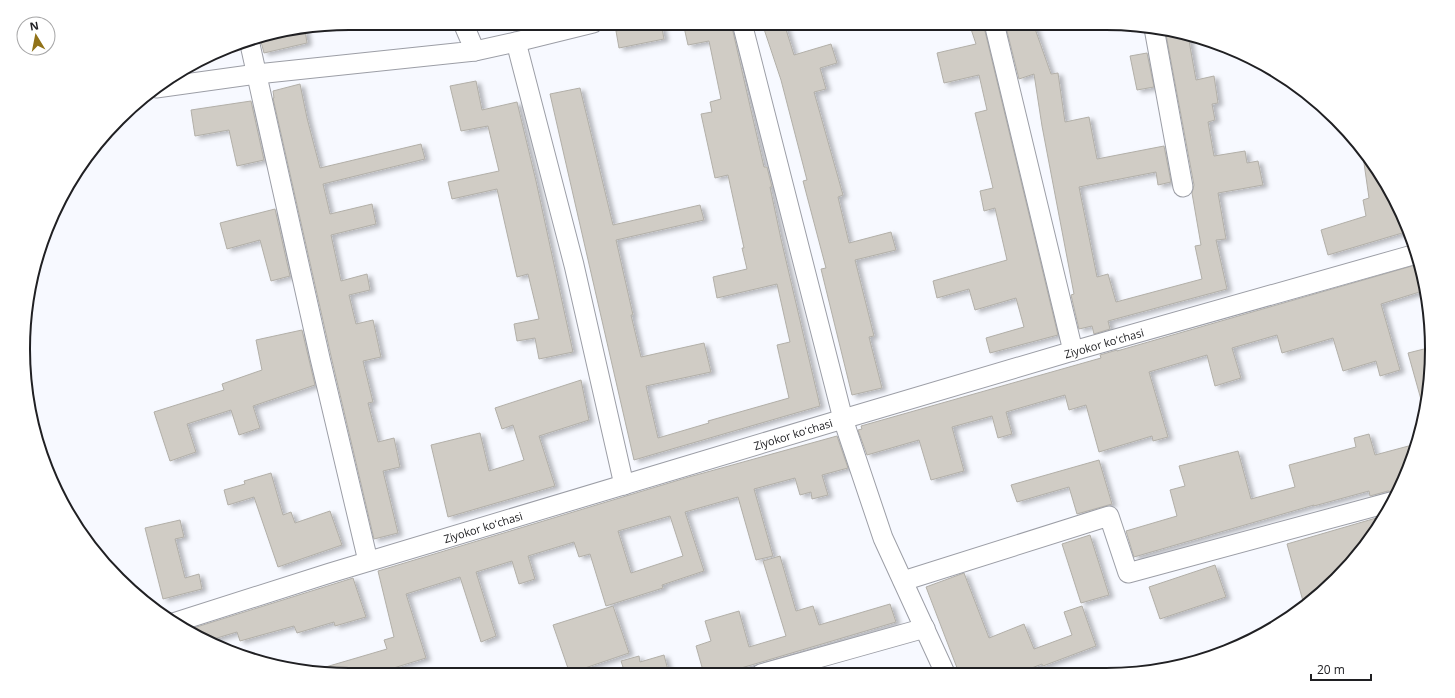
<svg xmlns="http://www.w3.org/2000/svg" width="1455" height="698" viewBox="0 0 1455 698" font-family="'Open Sans',sans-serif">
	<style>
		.building { fill: #d0ccc5; stroke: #b2afa8; fill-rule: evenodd; filter: url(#shadow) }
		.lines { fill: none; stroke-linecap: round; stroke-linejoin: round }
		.minor-casing { stroke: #9c9ea6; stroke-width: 21 }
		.minor { stroke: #fff; stroke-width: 19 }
		.labels { text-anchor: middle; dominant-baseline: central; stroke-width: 3.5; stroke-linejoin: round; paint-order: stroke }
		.street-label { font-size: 11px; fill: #202023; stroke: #fff }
		.rim { fill: none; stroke: #202023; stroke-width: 2 }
	</style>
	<defs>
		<filter id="shadow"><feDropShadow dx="4.5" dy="2.5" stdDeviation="2" flood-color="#0004"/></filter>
	</defs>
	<rect width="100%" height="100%" fill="#f7f9ff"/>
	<g class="building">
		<path d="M 654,23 L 661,23 L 664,39 L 619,48 L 616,31 Z"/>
		<path d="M 702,23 L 731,23 L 764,167 L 767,167 L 772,187 L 770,187 L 781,239 L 820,406 L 634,460 L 550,94 L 580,88 L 613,225 L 700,205 L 704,220 L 616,240 L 633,315 L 631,315 L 641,357 L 704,343 L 711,372 L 646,386 L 658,438 L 709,423 L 708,421 L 789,398 L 777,345 L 790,342 L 777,284 L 717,298 L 713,277 L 747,269 L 742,248 L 744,248 L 728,175 L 715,178 L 701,114 L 712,112 L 710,102 L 721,99 L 709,41 L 688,45 L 684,27 Z"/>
		<path d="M 762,23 L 784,23 L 794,55 L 831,44 L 837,63 L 820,68 L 826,89 L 814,92 L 843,195 L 838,197 L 849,243 L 891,232 L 896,250 L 855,260 L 874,336 L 869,337 L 882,388 L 852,395 L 821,269 L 826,268 L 803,181 L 807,180 L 781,80 Z"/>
		<path d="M 969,23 L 983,23 L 1058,335 L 990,353 L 986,338 L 1024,327 L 1016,298 L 975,310 L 969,289 L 937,298 L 933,281 L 1007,260 L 995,208 L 984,211 L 980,191 L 993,188 L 975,113 L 987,110 L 979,75 L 944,83 L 937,53 L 976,44 Z"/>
		<path d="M 1005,23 L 1033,23 L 1051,74 L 1058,73 L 1065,122 L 1089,117 L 1097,159 L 1164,146 L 1171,182 L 1158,185 L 1156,172 L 1079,187 L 1097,277 L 1108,274 L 1116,302 L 1202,279 L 1195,246 L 1201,245 L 1192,193 L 1194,185 L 1165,29 L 1188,35 L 1196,80 L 1214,76 L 1218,103 L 1212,104 L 1215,120 L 1208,122 L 1214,156 L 1245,151 L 1247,163 L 1258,161 L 1263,185 L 1218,193 L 1226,239 L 1216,240 L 1227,289 L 1108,321 L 1110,329 L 1094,334 L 1092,326 L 1079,329 L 1071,295 L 1074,294 L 1042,126 L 1034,74 L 1019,79 Z"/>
		<path d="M 305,30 L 307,43 L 264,53 L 260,38 Z"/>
		<path d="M 1147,53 L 1154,87 L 1137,90 L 1130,56 Z"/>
		<path d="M 476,81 L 482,110 L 517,102 L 536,181 L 573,352 L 539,359 L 535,338 L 517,341 L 514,324 L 539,319 L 528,274 L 517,277 L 497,189 L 452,199 L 448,182 L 499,171 L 488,126 L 461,131 L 450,86 Z"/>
		<path d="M 300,84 L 307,118 L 320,168 L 421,144 L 425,159 L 323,184 L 330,214 L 372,204 L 376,224 L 331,235 L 341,281 L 367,274 L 370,290 L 349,295 L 356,324 L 373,320 L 381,357 L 363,361 L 373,402 L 368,403 L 378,442 L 394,438 L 400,467 L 383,471 L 398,533 L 374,539 L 331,356 L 273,98 L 274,98 L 273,91 Z"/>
		<path d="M 251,101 L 264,160 L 237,166 L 229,130 L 195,136 L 191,110 Z"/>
		<path d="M 1362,149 L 1377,168 L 1407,224 L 1409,231 L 1328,255 L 1321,230 L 1366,216 L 1363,200 L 1369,198 Z"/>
		<path d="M 275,209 L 290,276 L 271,281 L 260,240 L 227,249 L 220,223 Z"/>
		<path d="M 1419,264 L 1426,290 L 1381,304 L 1400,370 L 1380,376 L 1376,361 L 1343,371 L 1333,338 L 1282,353 L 1277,335 L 1232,348 L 1241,378 L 1215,386 L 1207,355 L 1149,372 L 1168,437 L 1153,441 L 1152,436 L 1099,452 L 1086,405 L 1069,410 L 1065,395 L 1006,412 L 1012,434 L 998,438 L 992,416 L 952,427 L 964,471 L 931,480 L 919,440 L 867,455 L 858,430 L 862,429 L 861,426 L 1101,358 L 1100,355 L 1117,350 L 1117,351 Z"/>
		<path d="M 302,330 L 315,385 L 253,406 L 260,428 L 239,435 L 231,410 L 187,424 L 196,452 L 170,461 L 154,412 L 224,390 L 222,384 L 262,370 L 256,340 Z"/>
		<path d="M 1432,347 L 1427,402 L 1422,403 L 1408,353 Z"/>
		<path d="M 581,380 L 589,420 L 539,436 L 555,486 L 448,517 L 431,445 L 480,433 L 489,471 L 524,460 L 513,425 L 502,429 L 495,408 Z"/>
		<path d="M 1369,434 L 1375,455 L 1416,444 L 1407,474 L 1396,493 L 1388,491 L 1370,496 L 1369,491 L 1314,506 L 1314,505 L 1134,557 L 1126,531 L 1177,516 L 1170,490 L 1185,486 L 1179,466 L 1238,451 L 1251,499 L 1295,487 L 1289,465 L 1356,447 L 1354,438 Z"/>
		<path d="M 837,436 L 848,468 L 822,475 L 828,495 L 812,499 L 811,492 L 800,495 L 795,478 L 754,489 L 773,556 L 756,560 L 738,497 L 685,512 L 704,571 L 662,585 L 663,588 L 606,606 L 590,554 L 579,557 L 574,542 L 528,556 L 535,579 L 519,584 L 512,561 L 476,572 L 496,636 L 481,642 L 460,577 L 406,594 L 426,658 L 371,675 L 349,675 L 312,671 L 387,649 L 384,640 L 394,637 L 378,571 L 689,477 ZM 670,516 L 683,556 L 631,573 L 618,531 Z"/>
		<path d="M 1099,460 L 1112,504 L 1077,514 L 1069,487 L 1017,502 L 1011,485 Z"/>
		<path d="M 271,473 L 283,515 L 291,512 L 295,523 L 330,511 L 342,545 L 278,567 L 254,497 L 228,505 L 224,490 L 245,484 L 244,481 Z"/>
		<path d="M 1383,516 L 1364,548 L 1315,597 L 1303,601 L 1287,544 Z"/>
		<path d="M 180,520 L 184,537 L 175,539 L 185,578 L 199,574 L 202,589 L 163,599 L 145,528 Z"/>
		<path d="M 1090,535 L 1109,595 L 1081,603 L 1062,544 Z"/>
		<path d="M 780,556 L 796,611 L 813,606 L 819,625 L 890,604 L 896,622 L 721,674 L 704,674 L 696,646 L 711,641 L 705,621 L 739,611 L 749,647 L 786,636 L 763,561 Z"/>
		<path d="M 1215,565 L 1226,597 L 1160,619 L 1149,587 Z"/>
		<path d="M 964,573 L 989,638 L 1024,624 L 1034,649 L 1072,635 L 1064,612 L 1082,606 L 1096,646 L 1043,666 L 1042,664 L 1019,673 L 959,673 L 926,587 Z"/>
		<path d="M 353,578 L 366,617 L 335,626 L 334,622 L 297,633 L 294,626 L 240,641 L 237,632 L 207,641 L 187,630 Z"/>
		<path d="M 613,606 L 629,653 L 585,668 L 586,674 L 570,674 L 553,625 Z"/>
		<path d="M 664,655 L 669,674 L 615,674 L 615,670 L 623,667 L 621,661 L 639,656 L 640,662 Z"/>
	</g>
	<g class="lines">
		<defs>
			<g id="minor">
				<path d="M 742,23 L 843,419 L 883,538 L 945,673"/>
				<path d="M 994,23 L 1073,351"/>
				<path d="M 1154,28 L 1183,187"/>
				<path d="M 249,40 L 320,358 L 368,561"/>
				<path d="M 516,42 L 593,23"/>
				<path d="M 475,51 L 516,42 L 574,265 L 624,485"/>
				<path d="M 156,88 L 257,74 L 475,51 L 463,23"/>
				<path d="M 903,581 L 1109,516 L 1128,573 L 1391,502"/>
				<path d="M 173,623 L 330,573 L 843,419 L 1073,351 L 1416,254"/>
				<path d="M 761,674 L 925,628"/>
			</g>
		</defs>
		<use href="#minor" class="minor-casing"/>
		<use href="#minor" class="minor"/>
	</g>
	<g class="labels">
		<g class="street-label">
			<text transform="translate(1104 343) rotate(-16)">Ziyokor koʻchasi</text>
			<text transform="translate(793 434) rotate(-17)">Ziyokor koʻchasi</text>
			<text transform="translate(483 527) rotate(-17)">Ziyokor koʻchasi</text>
		</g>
	</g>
	<path d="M0 0H1455V698H0ZM349 30H1106A319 319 0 0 1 1425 349V349A319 319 0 0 1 1106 668H349A319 319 0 0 1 30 349V349A319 319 0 0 1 349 30Z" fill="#fff" fill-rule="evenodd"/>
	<path class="rim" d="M349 30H1106A319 319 0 0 1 1425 349V349A319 319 0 0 1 1106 668H349A319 319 0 0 1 30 349V349A319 319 0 0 1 349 30Z"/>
	<g transform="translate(36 36) rotate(350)"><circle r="19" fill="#ffffff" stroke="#a6a6a7"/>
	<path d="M0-3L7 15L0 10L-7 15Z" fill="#917218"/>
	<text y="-6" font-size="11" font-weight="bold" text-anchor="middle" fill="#202023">N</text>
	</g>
	<path d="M1311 674v6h60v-6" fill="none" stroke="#202023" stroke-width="2"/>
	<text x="1317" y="674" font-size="12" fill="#202023" stroke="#ffffff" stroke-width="3" paint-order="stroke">20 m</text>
</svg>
